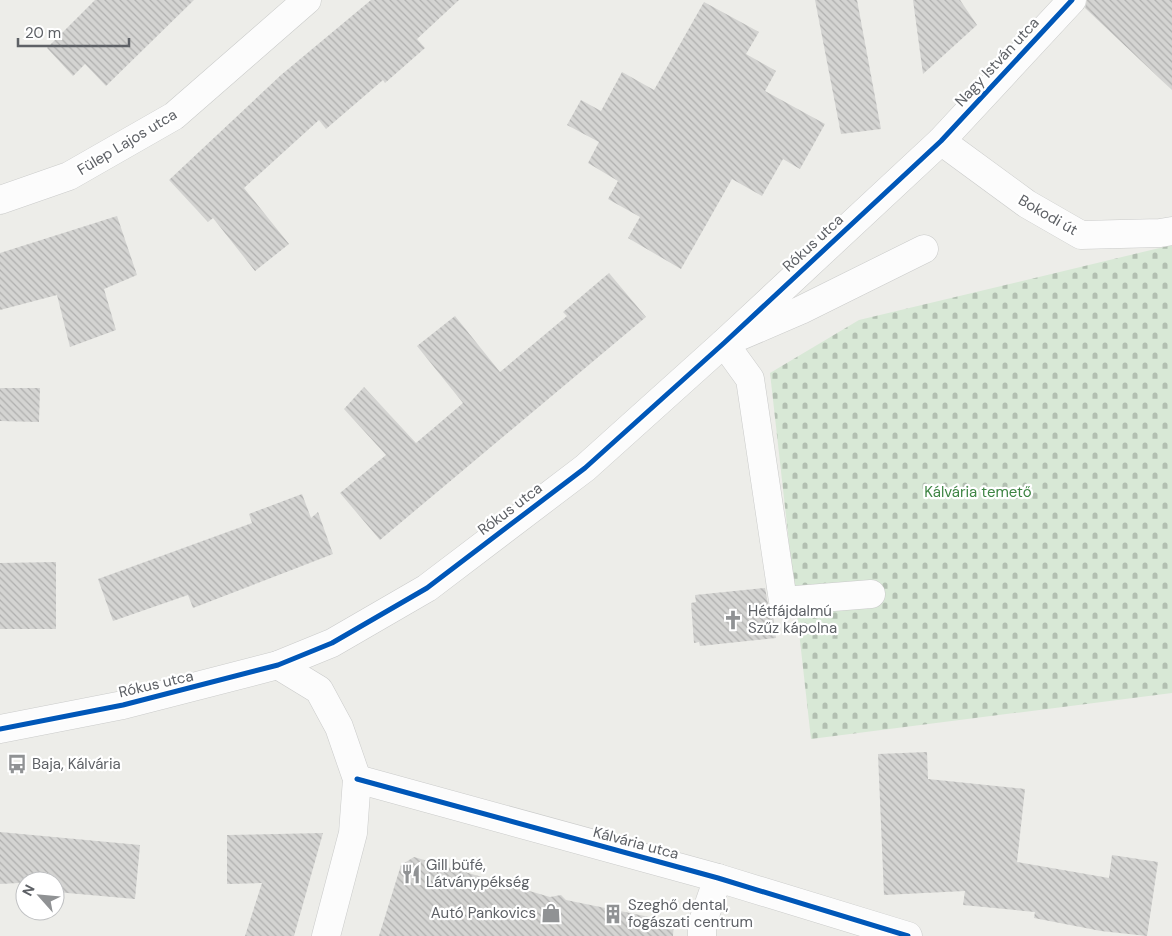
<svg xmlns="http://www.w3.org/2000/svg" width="1172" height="936" viewBox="0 0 1172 936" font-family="'DM Sans',sans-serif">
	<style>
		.cemetery { fill: url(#cemetery-stones) }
		.building { fill: url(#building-back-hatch) }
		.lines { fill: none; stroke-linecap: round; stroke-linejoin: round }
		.minor-casing { stroke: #cacbca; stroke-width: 29 }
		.minor { stroke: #fcfcfc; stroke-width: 28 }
		.cycleway-casing { stroke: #fff; stroke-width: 8 }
		.cycleway { stroke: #0057b8; stroke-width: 5 }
		.labels { text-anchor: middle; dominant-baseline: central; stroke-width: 4.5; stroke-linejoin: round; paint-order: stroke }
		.street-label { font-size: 15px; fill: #5e6166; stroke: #fff }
		.park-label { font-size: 15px; fill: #3e8544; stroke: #fff }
		.poi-label { font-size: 15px; fill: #5e6166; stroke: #fff; text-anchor: start }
	</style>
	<defs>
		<pattern id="cemetery-stones" width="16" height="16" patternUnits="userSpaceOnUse" patternTransform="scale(1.25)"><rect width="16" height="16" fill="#d8e8d6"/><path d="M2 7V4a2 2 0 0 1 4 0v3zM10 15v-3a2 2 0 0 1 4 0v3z" fill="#b2bfb1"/></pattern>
		<pattern id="building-back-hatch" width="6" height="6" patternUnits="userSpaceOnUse" patternTransform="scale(1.25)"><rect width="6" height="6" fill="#d4d4d2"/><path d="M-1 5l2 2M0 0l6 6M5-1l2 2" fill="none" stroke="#afafae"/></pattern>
	</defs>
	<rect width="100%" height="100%" fill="#edede9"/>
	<path class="cemetery" d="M 1172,245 L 1172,693 L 811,739 L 770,373 L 859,320 Z"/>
	<g class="building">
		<path d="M 95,0 L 194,0 L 106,86 L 85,64 L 73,76 L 47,48 Z"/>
		<path d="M 371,0 L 459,0 L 417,39 L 425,48 L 385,83 L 383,80 L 326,129 L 319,120 L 244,188 L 289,244 L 255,271 L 213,218 L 208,222 L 169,180 L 281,75 Z"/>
		<path d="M 815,0 L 857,0 L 881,129 L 841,134 Z"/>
		<path d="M 913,0 L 960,0 L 977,25 L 923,74 Z"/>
		<path d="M 1087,0 L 1172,0 L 1172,90 L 1085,8 Z"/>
		<path d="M 704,2 L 759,32 L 746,54 L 776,71 L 765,91 L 825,124 L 800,169 L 783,159 L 762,196 L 732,179 L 681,269 L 628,238 L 640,217 L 608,199 L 618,181 L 588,163 L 599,142 L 567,125 L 581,100 L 601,111 L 622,72 L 654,90 Z"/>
		<path d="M 117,216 L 137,275 L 104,289 L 116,330 L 70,347 L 57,295 L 0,310 L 0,253 Z"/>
		<path d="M 609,273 L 646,317 L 380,540 L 340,493 L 386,455 L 344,409 L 364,387 L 416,443 L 463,403 L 417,346 L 455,316 L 500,372 L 567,316 L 563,312 Z"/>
		<path d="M 0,388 L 40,388 L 39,422 L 0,421 Z"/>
		<path d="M 302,494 L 311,518 L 318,512 L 333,554 L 193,608 L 188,595 L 113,621 L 98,579 L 252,523 L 249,514 Z"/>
		<path d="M 56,562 L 56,629 L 0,629 L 0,563 Z"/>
		<path d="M 765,588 L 768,604 L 773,613 L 776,638 L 700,646 L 699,642 L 694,643 L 691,603 L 696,602 L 695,595 Z"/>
		<path d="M 927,752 L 928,779 L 1025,789 L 1017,862 L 1109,878 L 1112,855 L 1158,862 L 1147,936 L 1101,931 L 1034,918 L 1035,912 L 963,905 L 965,891 L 884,895 L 878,754 Z"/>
		<path d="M 0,832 L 140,845 L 135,899 L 56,892 L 55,881 L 0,884 Z"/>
		<path d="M 323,833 L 294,936 L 245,936 L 262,883 L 227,884 L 227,835 Z"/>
		<path d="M 414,857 L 550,897 L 561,895 L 566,900 L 674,922 L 673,936 L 379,936 L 401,865 Z"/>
	</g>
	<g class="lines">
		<defs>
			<g id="minor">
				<path d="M 941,141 L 1027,204 L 1081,235 L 1160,233 L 1172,231"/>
				<path d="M 0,200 L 69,176 L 174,116 L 307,0"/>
				<path d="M 871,594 L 783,601 L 750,379 L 724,343 L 801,310 L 924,249"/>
				<path d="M 278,665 L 319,690 L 339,727 L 357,779 L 353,833 L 326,936"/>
				<path d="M 0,729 L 123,705 L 278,665 L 332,643 L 427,588 L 585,468 L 724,343 L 941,141 L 1072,0"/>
				<path d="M 357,779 L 718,878 L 908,936"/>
				<path d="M 702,936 L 702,924 L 718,878"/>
			</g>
		</defs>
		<use href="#minor" class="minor-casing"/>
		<use href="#minor" class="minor"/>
		<defs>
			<g id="cycleway">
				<path d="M 0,729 L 123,705 L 278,665 L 332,643 L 427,588 L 585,468 L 724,343 L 941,141 L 1072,0"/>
				<path d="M 357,779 L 718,878 L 908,936"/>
			</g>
		</defs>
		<use href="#cycleway" class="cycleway-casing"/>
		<use href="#cycleway" class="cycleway"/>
	</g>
	<defs>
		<symbol id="church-bare" viewBox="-9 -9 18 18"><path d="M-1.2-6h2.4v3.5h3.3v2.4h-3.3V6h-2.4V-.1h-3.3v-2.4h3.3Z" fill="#909294" stroke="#fff" stroke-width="2.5" paint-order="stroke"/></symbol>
		<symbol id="bus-bare" viewBox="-9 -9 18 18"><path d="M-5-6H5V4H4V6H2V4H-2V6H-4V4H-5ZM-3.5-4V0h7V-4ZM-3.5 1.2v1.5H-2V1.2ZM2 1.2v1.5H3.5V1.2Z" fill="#909294" stroke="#fff" stroke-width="2.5" paint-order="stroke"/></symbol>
		<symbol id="restaurant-bare" viewBox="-9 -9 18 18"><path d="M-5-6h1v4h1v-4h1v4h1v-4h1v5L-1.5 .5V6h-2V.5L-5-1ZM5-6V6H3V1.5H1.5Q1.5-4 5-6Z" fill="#909294" stroke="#fff" stroke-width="2.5" paint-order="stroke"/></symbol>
		<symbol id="shop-bare" viewBox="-9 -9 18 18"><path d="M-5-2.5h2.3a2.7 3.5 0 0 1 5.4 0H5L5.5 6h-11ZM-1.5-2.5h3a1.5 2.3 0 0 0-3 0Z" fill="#909294" stroke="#fff" stroke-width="2.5" paint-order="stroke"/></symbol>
		<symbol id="building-bare" viewBox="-9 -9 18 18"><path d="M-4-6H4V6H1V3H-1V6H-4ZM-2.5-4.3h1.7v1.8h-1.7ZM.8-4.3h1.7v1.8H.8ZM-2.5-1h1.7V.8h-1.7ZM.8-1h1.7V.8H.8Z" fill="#909294" stroke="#fff" stroke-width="2.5" paint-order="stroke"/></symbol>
	</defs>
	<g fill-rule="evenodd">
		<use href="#church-bare" x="719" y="606" width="28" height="28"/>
		<use href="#bus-bare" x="3" y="750" width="28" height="28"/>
		<use href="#restaurant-bare" x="397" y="860" width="28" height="28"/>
		<use href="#shop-bare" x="537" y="899" width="28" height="28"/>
		<use href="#building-bare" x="599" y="900" width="28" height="28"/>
	</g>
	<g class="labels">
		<g class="street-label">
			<text transform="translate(997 62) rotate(-47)">Nagy István utca</text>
			<text transform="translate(127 142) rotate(-31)">Fülep Lajos utca</text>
			<text transform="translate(1048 215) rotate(30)">Bokodi út</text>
			<text transform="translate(813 243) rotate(-43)">Rókus utca</text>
			<text transform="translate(510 509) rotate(-37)">Rókus utca</text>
			<text transform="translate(156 684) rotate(-13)">Rókus utca</text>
			<text transform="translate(636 843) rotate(15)">Kálvária utca</text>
		</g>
		<g class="park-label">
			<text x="978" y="492">Kálvária temető</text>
		</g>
		<g class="poi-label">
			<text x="748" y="611">Hétfájdalmú<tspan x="748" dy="17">Szűz kápolna</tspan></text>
			<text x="32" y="764">Baja, Kálvária</text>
			<text x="426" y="865">Gill büfé,<tspan x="426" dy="17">Látványpékség</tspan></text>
			<text x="628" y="905">Szeghő dental,<tspan x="628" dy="17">fogászati centrum</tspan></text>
			<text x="536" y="913" text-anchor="end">Autó Pankovics</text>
		</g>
	</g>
	<g transform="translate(40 896) rotate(297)"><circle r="24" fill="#ffffff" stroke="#bfc0c2"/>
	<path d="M0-4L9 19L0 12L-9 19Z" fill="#909294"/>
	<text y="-8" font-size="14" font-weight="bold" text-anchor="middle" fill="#5e6166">N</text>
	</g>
	<path d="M18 38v8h111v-8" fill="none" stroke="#5e6166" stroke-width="2.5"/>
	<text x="25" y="38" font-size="15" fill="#5e6166" stroke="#ffffff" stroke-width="4" paint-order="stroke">20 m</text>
</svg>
